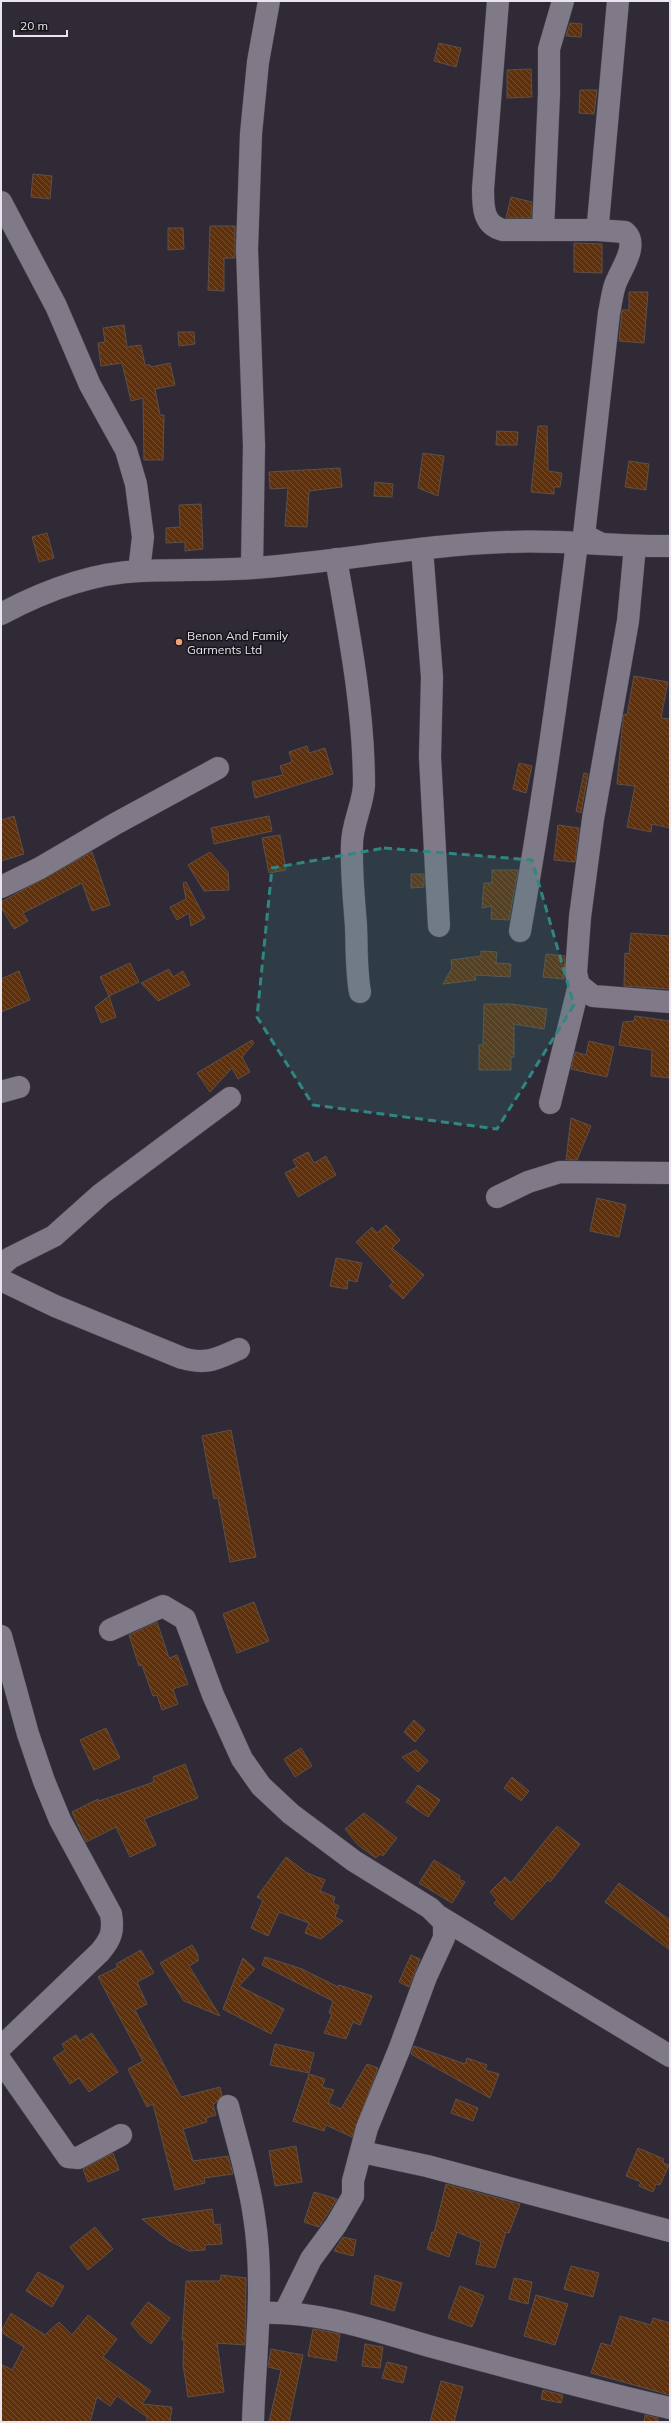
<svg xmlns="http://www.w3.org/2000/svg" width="671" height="2423" viewBox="0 0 671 2423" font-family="Mulish,sans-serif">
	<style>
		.building { fill: url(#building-back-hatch); stroke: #5e5048 }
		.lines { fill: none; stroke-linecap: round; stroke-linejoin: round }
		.minor-casing { stroke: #49454f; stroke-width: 23 }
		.minor { stroke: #807988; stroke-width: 22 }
		.marked { fill: #308781; fill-opacity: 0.2; stroke: #308781; stroke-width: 3; stroke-dasharray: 8 5; stroke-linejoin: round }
		.poi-dot { fill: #f0a279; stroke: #161319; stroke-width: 1.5 }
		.labels { text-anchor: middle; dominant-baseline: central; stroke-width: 3; stroke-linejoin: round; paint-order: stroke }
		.poi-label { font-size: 12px; fill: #e8e5ed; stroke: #161319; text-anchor: start }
	</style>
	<defs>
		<pattern id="building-back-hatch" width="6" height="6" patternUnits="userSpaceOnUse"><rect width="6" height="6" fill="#5f300c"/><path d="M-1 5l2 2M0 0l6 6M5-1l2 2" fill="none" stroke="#764e30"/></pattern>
	</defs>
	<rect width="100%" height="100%" fill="#2f2a36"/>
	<g class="building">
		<path d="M 570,23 L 582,24 L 581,37 L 566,36 Z"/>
		<path d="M 439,43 L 461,48 L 456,67 L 434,61 Z"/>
		<path d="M 531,69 L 532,97 L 507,98 L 507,70 Z"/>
		<path d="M 580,90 L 597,90 L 594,114 L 579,113 Z"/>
		<path d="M 33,174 L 52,176 L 50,199 L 31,197 Z"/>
		<path d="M 511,197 L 532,202 L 531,218 L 506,218 Z"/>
		<path d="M 210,226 L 235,226 L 235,258 L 224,258 L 224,291 L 208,290 Z"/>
		<path d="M 168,228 L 183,228 L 184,249 L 168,250 Z"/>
		<path d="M 574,243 L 602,244 L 602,273 L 574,272 Z"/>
		<path d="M 629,292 L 648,292 L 644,343 L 619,341 L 622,310 L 629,310 Z"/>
		<path d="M 124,325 L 127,347 L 141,345 L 145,365 L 150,365 L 151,367 L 170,363 L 175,385 L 155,389 L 160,415 L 164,415 L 163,460 L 144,460 L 143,398 L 131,401 L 122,363 L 101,366 L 98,343 L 105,342 L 103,328 Z"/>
		<path d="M 178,332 L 194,332 L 195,344 L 179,346 Z"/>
		<path d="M 538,426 L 547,426 L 548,471 L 562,473 L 560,487 L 554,487 L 554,494 L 531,492 Z"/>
		<path d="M 497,431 L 518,432 L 517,445 L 496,445 Z"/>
		<path d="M 423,453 L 444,456 L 438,496 L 418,488 Z"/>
		<path d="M 629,461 L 649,464 L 646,490 L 625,487 Z"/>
		<path d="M 340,468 L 342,487 L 309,491 L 307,527 L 285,526 L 288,488 L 270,489 L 269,472 Z"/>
		<path d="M 375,482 L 393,484 L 392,497 L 374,496 Z"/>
		<path d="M 201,504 L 203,549 L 185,551 L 185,542 L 166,543 L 166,528 L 180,527 L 179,505 Z"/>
		<path d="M 47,533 L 54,558 L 39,562 L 32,537 Z"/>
		<path d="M 634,676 L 668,682 L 661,718 L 670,719 L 670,828 L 652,824 L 651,832 L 627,827 L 635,786 L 617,784 L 623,719 L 624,714 L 627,715 Z"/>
		<path d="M 307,746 L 309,753 L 325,748 L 333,774 L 255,798 L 252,782 L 283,775 L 280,766 L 292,762 L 289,752 Z"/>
		<path d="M 519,763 L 532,766 L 526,793 L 513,789 Z"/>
		<path d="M 584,773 L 588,774 L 581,813 L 576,811 Z"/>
		<path d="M 14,816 L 24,854 L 1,861 L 1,820 Z"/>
		<path d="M 269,816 L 272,831 L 214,844 L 211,828 Z"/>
		<path d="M 558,825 L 579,828 L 575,862 L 554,860 Z"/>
		<path d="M 280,835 L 286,870 L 269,873 L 262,838 Z"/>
		<path d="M 92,852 L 110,905 L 92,911 L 82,883 L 23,913 L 28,921 L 14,929 L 1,907 L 1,902 Z"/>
		<path d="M 210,852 L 228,872 L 229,890 L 204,891 L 188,865 Z"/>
		<path d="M 492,870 L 518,870 L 509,920 L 491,919 L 492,906 L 482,908 L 484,883 L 492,883 Z"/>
		<path d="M 411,874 L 424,874 L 424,887 L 411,888 Z"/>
		<path d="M 186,882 L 205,918 L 191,926 L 189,913 L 177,920 L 170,907 L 186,899 L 183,883 Z"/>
		<path d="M 631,933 L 670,936 L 670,989 L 624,986 L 625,953 L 629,954 Z"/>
		<path d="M 481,951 L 497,952 L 496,963 L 511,964 L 510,977 L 475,975 L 476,980 L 443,984 L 452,968 L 451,960 L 481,956 Z"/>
		<path d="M 546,954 L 565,956 L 564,979 L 543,977 Z"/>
		<path d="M 130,963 L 139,982 L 109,996 L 100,977 Z"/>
		<path d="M 169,969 L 173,977 L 183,971 L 190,985 L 158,1001 L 141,983 Z"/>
		<path d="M 19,971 L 30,1000 L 1,1012 L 1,979 Z"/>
		<path d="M 109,996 L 116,1017 L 101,1023 L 95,1007 Z"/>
		<path d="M 484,1004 L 511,1004 L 547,1009 L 544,1029 L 514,1024 L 514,1057 L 511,1057 L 511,1070 L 479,1070 L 479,1045 L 483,1045 Z"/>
		<path d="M 635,1016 L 670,1021 L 670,1078 L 651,1076 L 652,1050 L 619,1045 L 623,1022 L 634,1021 Z"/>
		<path d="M 252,1040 L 254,1043 L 242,1057 L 250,1072 L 238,1079 L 232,1068 L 210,1092 L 197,1073 Z"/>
		<path d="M 589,1041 L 614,1047 L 607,1077 L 571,1069 L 575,1052 L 586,1055 Z"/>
		<path d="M 571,1118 L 591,1126 L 577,1160 L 566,1160 Z"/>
		<path d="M 308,1152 L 314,1163 L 326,1156 L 336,1175 L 298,1197 L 285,1173 L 297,1167 L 293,1160 Z"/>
		<path d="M 597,1198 L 626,1205 L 619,1237 L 590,1231 Z"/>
		<path d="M 386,1225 L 400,1240 L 392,1248 L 424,1275 L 403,1299 L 389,1286 L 393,1282 L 356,1242 L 372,1227 L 377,1233 Z"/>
		<path d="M 336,1258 L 362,1263 L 357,1282 L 348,1280 L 347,1289 L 330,1286 Z"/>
		<path d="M 231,1430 L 256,1557 L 230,1562 L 218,1498 L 214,1499 L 202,1436 Z"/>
		<path d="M 254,1602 L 269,1641 L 237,1653 L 223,1614 Z"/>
		<path d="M 157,1622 L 169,1658 L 177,1655 L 188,1684 L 173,1689 L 178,1704 L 162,1710 L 157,1695 L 153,1696 L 142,1665 L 139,1666 L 129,1635 Z"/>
		<path d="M 414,1720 L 425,1730 L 415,1742 L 404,1732 Z"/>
		<path d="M 106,1728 L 120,1758 L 94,1770 L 80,1740 Z"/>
		<path d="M 301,1748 L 312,1766 L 295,1777 L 284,1759 Z"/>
		<path d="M 416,1750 L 428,1761 L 418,1772 L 402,1757 Z"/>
		<path d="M 185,1764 L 198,1798 L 144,1819 L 156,1845 L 130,1857 L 116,1827 L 86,1842 L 72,1812 L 98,1799 L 99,1801 L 154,1782 L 153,1777 Z"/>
		<path d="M 512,1777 L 529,1791 L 521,1801 L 504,1788 Z"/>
		<path d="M 418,1785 L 440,1800 L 428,1817 L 406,1802 Z"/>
		<path d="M 364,1813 L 397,1838 L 383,1856 L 380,1854 L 376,1858 L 358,1845 L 345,1829 Z"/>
		<path d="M 557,1826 L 580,1844 L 550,1882 L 548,1880 L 512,1920 L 494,1903 L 497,1900 L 490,1892 L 505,1877 L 511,1883 Z"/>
		<path d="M 286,1857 L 307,1873 L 325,1880 L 320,1891 L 335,1897 L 333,1903 L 339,1906 L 335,1917 L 343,1921 L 321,1939 L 305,1933 L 309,1923 L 279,1912 L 268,1936 L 251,1928 L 263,1900 L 257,1897 Z"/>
		<path d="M 434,1860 L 460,1876 L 459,1879 L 465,1882 L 452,1903 L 419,1883 Z"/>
		<path d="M 619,1883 L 670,1920 L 670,1950 L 605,1902 Z"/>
		<path d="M 192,1945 L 198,1955 L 198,1961 L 189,1966 L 220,2016 L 184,2001 L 160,1963 Z"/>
		<path d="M 141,1950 L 154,1973 L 137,1982 L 147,2004 L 135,2010 L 181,2097 L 220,2087 L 222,2096 L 213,2105 L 216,2115 L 206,2118 L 207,2122 L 183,2129 L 193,2161 L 228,2156 L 233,2174 L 204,2178 L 205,2183 L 175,2190 L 153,2104 L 147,2107 L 128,2069 L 143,2061 L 98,1977 L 118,1967 L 116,1964 Z"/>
		<path d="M 411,1955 L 420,1959 L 409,1987 L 399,1982 Z"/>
		<path d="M 265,1957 L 302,1969 L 338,1987 L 339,1985 L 372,1996 L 360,2025 L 353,2022 L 346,2039 L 324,2033 L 332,2014 L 329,2013 L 333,2001 L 262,1965 Z"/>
		<path d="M 243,1958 L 255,1969 L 239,1986 L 284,2009 L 271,2034 L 223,2009 Z"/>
		<path d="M 92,2033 L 118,2072 L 89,2092 L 79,2078 L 70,2084 L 53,2058 L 65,2050 L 62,2044 L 76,2035 L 80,2041 Z"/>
		<path d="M 275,2044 L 314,2053 L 309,2073 L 270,2065 Z"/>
		<path d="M 414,2046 L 465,2064 L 467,2058 L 487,2065 L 485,2070 L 499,2074 L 490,2098 L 411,2054 Z"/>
		<path d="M 367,2064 L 378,2068 L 352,2137 L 326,2125 L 324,2131 L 293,2121 L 309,2074 L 325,2079 L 322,2087 L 334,2090 L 328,2103 L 341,2109 Z"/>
		<path d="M 456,2099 L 478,2108 L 473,2121 L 451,2113 Z"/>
		<path d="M 296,2146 L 302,2182 L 275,2186 L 269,2151 Z"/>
		<path d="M 638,2148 L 664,2159 L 663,2163 L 669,2165 L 660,2185 L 656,2184 L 653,2192 L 639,2186 L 641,2182 L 626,2176 Z"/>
		<path d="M 113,2153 L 119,2170 L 88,2182 L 83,2169 Z"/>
		<path d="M 446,2184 L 520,2204 L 509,2233 L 506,2232 L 495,2268 L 476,2264 L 481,2242 L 457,2232 L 449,2257 L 427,2249 L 432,2232 L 434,2233 Z"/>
		<path d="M 314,2192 L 337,2199 L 319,2227 L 304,2222 Z"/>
		<path d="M 212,2209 L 214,2225 L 220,2224 L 222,2244 L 205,2245 L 205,2250 L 189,2251 L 168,2240 L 142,2219 Z"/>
		<path d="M 95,2227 L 113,2249 L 88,2270 L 70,2247 Z"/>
		<path d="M 343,2237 L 356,2240 L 353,2256 L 334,2251 Z"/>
		<path d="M 571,2266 L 599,2273 L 593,2297 L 564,2289 Z"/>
		<path d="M 38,2272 L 64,2286 L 52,2307 L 26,2291 Z"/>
		<path d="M 221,2275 L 246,2278 L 245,2345 L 217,2343 L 224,2392 L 188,2397 L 183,2364 L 184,2340 L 182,2340 L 186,2281 L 220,2281 Z"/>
		<path d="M 375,2275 L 402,2283 L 394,2311 L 371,2304 Z"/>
		<path d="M 514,2278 L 532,2282 L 528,2304 L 509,2299 Z"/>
		<path d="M 460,2286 L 484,2296 L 472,2327 L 448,2318 Z"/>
		<path d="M 536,2295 L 568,2304 L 555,2345 L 524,2336 Z"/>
		<path d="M 148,2302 L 170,2318 L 151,2344 L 141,2336 L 131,2324 Z"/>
		<path d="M 11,2313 L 45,2335 L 59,2322 L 72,2335 L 88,2315 L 117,2339 L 103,2357 L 151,2391 L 142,2404 L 172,2407 L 170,2422 L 147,2422 L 147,2417 L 117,2396 L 110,2406 L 97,2397 L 90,2422 L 1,2422 L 1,2364 L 12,2370 L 24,2347 L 1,2332 Z"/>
		<path d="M 620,2316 L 651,2325 L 653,2318 L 670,2323 L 670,2395 L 591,2373 L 601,2343 L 611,2346 Z"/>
		<path d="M 313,2329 L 340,2334 L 336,2361 L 308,2356 Z"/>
		<path d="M 365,2344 L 383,2347 L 380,2368 L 362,2366 Z"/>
		<path d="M 271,2349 L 303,2355 L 289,2422 L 269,2422 L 281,2370 L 268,2367 Z"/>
		<path d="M 387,2362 L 407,2367 L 403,2383 L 382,2378 Z"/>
		<path d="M 441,2381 L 463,2387 L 454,2422 L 430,2422 Z"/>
		<path d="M 543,2390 L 563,2395 L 561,2403 L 541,2399 Z"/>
		<path d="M 645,2415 L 658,2418 L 658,2422 L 644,2422 Z"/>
	</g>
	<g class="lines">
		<defs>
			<g id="minor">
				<path d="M 498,1 L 483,189 C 483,207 483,225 503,230 L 598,230"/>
				<path d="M 1,202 L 56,306 L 90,385 L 126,450 L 136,484 L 143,537 L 139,571"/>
				<path d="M 543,230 L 549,94 L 549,49 L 563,1"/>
				<path d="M 602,544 L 584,535 L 609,313 C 611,304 612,294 615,285 C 620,270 640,245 625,232 L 598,230 L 598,223 L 618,1"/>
				<path d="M 635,546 L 628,621 L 593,819 L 580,917 L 576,973 L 579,985 L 593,996 L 670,1002"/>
				<path d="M 422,549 L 432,677 L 430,757 L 439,926"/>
				<path d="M 336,559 C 349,633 364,709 364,785 C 363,805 352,824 352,844 C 351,871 354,899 356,926 C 357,948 356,970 360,992"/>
				<path d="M 252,568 L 254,445 L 247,249 L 251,134 L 258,62 L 269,1"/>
				<path d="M 1,614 C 44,591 90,573 140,571 C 177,569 215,571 252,568 C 337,562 421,545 506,542 C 561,539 616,547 670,546"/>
				<path d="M 1,887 L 40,868 L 115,824 L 218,768"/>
				<path d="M 520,931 C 543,802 561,673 577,543"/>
				<path d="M 1,1092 L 19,1087"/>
				<path d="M 550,1103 L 579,985"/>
				<path d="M 497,1197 L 528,1182 L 560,1172 L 670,1173"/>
				<path d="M 1,1266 L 10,1258 L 54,1236 L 101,1194 L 230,1098"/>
				<path d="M 1,1280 L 55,1306 L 182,1358 C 208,1365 216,1359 239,1349"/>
				<path d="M 110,1630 L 163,1606 L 185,1619 L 213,1695 L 242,1759 L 261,1786 L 291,1814 L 354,1861 L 430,1908 L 444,1922 L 444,1938 L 426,1977 L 399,2050 L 367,2128 L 353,2181 L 353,2196 L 336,2225 L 311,2259 L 285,2312"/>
				<path d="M 1,1636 L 28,1734 L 44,1781 L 60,1820 L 111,1914 C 114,1931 111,1939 100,1952 L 1,2047"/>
				<path d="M 440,1917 L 670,2056"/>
				<path d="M 1,2061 L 68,2157 L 78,2158 L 121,2135"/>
				<path d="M 228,2106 C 237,2142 249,2179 254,2216 C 265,2284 255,2354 253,2422"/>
				<path d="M 362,2152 L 427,2166 L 670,2231"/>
				<path d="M 259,2313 C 319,2310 379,2332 436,2348 C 514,2369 591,2390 670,2408"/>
			</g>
		</defs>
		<use href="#minor" class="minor-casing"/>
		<use href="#minor" class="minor"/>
	</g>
	<path class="marked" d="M 384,848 L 532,860 L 574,1005 L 497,1129 L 313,1105 L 257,1017 L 272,868 Z"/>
	<circle class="poi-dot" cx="179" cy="642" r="4"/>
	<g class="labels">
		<g class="poi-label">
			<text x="187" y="635">Benon And Family<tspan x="187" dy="14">Garments Ltd</tspan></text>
		</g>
	</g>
	<rect width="671" height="2423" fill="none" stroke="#e8e5ed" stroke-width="4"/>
	<path d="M14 30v6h53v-6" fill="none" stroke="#e8e5ed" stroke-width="2"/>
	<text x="20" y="30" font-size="12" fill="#e8e5ed" stroke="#161319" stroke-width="3" paint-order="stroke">20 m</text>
</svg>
